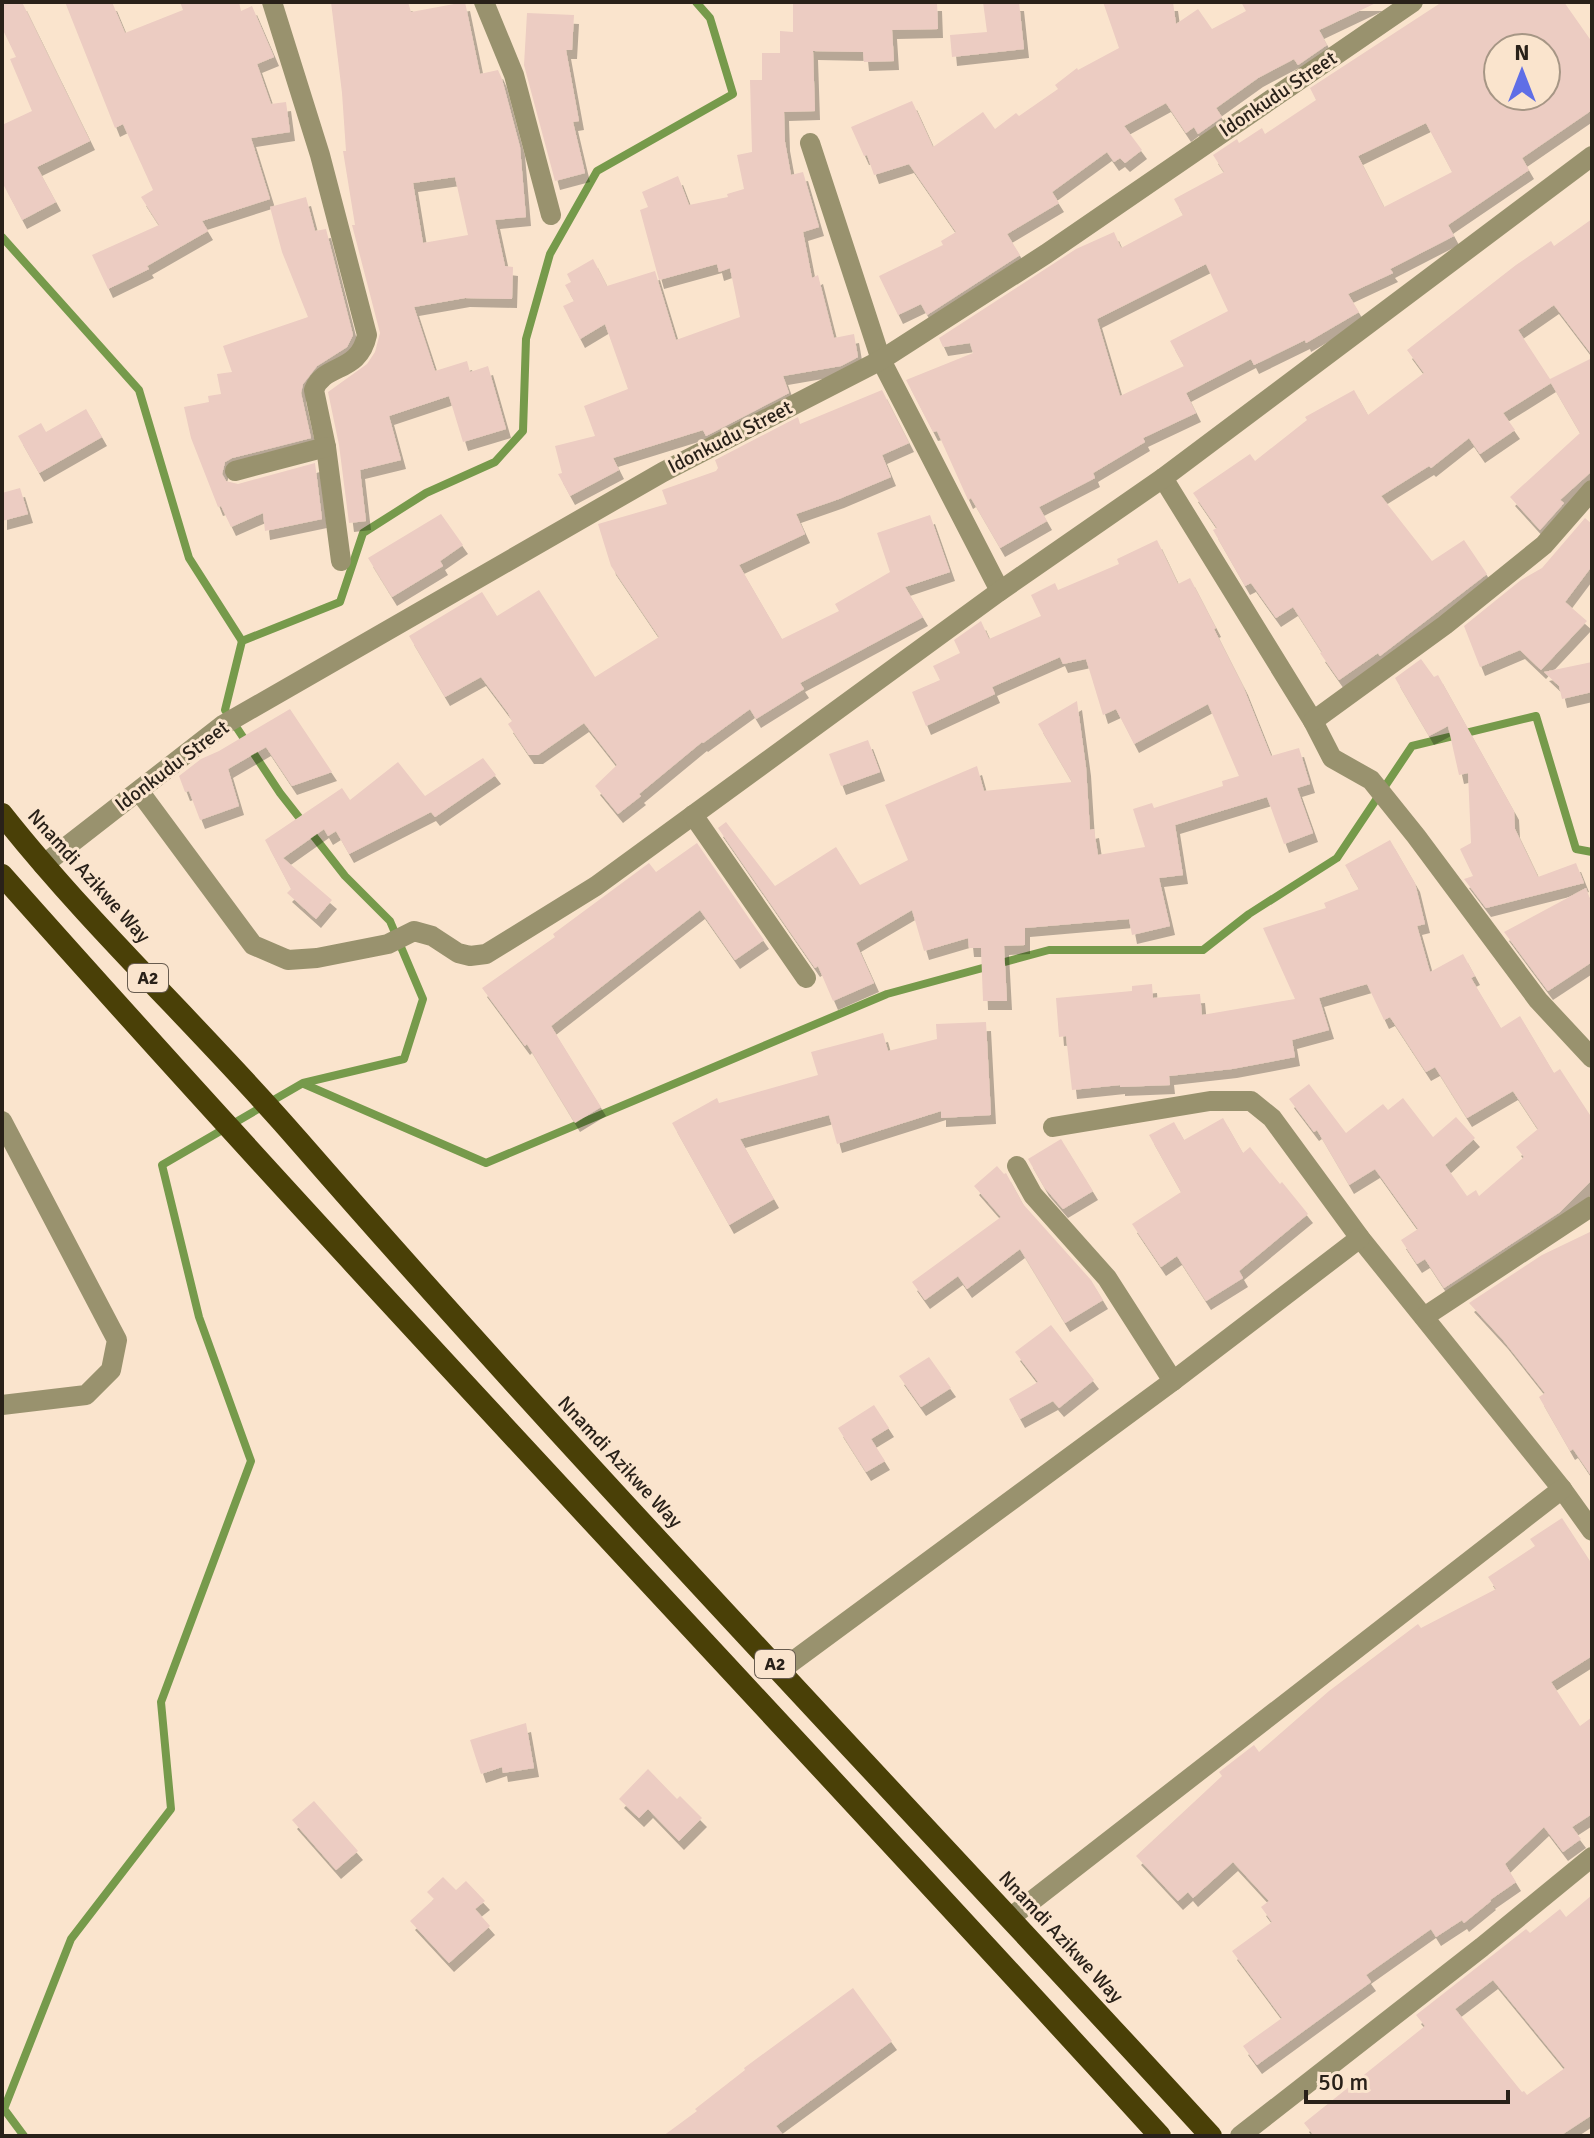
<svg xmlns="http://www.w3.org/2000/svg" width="1594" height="2138" viewBox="0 0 1594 2138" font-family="Signika,sans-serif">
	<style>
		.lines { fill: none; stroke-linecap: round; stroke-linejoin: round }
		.stream { stroke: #769a4b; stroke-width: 8 }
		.building { fill: #ecccc2; fill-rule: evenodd; filter: url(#shadow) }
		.minor { stroke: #99926e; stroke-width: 20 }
		.trunk { stroke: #4a4007; stroke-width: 22 }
		.labels { text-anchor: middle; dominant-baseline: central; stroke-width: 6; stroke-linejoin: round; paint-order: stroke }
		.shield { fill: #fae4cd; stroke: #685c4f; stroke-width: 2 }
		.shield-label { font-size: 18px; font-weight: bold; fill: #292119 }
		.street-label { font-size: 20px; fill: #292119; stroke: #fae4cd }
	</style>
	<defs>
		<filter id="shadow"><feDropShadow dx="5" dy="9" stdDeviation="0" flood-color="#0004"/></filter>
	</defs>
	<rect width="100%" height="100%" fill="#fae4cd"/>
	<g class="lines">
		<g class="stream">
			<path d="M 2,237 L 139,390 L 189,558 L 242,641"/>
			<path d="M 304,1084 L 486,1163 L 887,994 L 1049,950 L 1203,950 L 1249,914 L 1337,858 L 1412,746 L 1536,716 L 1576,849 L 1592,852"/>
			<path d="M 24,2136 L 4,2109 L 71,1939 L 171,1809 L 161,1702 L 251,1461 L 199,1317 L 162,1165 L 303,1083 L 404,1059 L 423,999 L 390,921 L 345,876 L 280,793 L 225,710 L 242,641 L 340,602 L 363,533 L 426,493 L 495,462 L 523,431 L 526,339 L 550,254 L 597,171 L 733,94 L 710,18 L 696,2"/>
		</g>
	</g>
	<g class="building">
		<path d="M 2,2 L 22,2 L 90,141 L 37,167 L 56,202 L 22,220 L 2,182 L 2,125 L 32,111 L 10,59 L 16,57 L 2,28 Z"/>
		<path d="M 65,2 L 112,2 L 125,33 L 183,10 L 180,2 L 239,2 L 241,11 L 252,6 L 274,57 L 257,64 L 271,104 L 286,102 L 290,132 L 251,138 L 270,199 L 202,221 L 208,231 L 147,266 L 149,269 L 108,289 L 92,255 L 159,225 L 141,197 L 153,190 L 123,124 L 115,128 Z"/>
		<path d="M 331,2 L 408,2 L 411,12 L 465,2 L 480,74 L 498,70 L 502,79 L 520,147 L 526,217 L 495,220 L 505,266 L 513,267 L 512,299 L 465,298 L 414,307 L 435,371 L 467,361 L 470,372 L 488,366 L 506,429 L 463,442 L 449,396 L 389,416 L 401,460 L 360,470 L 366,521 L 349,523 L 339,445 L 328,392 L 367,364 L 375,352 L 380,333 L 352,225 L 355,225 L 343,151 L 346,151 L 342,93 ZM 455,177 L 468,235 L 423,243 L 413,183 Z"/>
		<path d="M 793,2 L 937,2 L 938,29 L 892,30 L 894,61 L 864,62 L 863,52 L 813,51 L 815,111 L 784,112 L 785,142 L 791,175 L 803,172 L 819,227 L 803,232 L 812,278 L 818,275 L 834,338 L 854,334 L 858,357 L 841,366 L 783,376 L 789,393 L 706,436 L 703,430 L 613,458 L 619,470 L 570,496 L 558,474 L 562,473 L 555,446 L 595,436 L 584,406 L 628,389 L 605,324 L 580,339 L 563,306 L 574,301 L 565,285 L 571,282 L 567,274 L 593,259 L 607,286 L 655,271 L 676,340 L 740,317 L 730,268 L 719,272 L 717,264 L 659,280 L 640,210 L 648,207 L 642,192 L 678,176 L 689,205 L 728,197 L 727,194 L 744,189 L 737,155 L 752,152 L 750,80 L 762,80 L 762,53 L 780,53 L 780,31 L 793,32 Z"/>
		<path d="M 983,2 L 1019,2 L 1024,49 L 952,57 L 950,35 L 987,32 Z"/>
		<path d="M 1103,2 L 1173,2 L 1176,24 L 1198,9 L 1212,29 L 1246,11 L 1241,2 L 1378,2 L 1319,30 L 1327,45 L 1298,65 L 1294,59 L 1258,78 L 1216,108 L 1222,117 L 1198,134 L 1194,127 L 1186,133 L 1166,103 L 1124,126 L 1142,150 L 1125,163 L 1120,158 L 1114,162 L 1107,152 L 1052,192 L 1059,203 L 1007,234 L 1020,255 L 927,315 L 921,304 L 898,315 L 879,276 L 943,245 L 941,241 L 956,232 L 909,164 L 874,175 L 867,155 L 864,156 L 851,127 L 912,101 L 933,147 L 983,112 L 995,129 L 1016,113 L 1019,116 L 1058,89 L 1055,85 L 1077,68 L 1078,70 L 1119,48 Z"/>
		<path d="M 1442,2 L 1564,2 L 1592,42 L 1592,110 L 1522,158 L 1529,170 L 1448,225 L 1454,236 L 1390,269 L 1393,273 L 1348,294 L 1359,312 L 1306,343 L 1305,340 L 1254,365 L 1251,359 L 1186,393 L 1196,413 L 1143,438 L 1145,442 L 1093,473 L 1095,478 L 1039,507 L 1047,521 L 1000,548 L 971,498 L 968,500 L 937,431 L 933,432 L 906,380 L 973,353 L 970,343 L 943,347 L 939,338 L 1076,249 L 1114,232 L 1121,248 L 1183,215 L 1174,199 L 1224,172 L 1213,155 L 1237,139 L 1239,143 L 1262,128 L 1265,134 L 1316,100 L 1310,88 ZM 1498,48 L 1546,48 L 1546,96 L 1498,96 ZM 1426,123 L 1452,172 L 1384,207 L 1358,156 ZM 1206,264 L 1228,311 L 1170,341 L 1184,366 L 1120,396 L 1097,319 Z"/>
		<path d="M 527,13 L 574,15 L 572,50 L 566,50 L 579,121 L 573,122 L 585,173 L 555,181 L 524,65 Z"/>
		<path d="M 306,197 L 315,231 L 326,229 L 353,335 L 347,347 L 317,366 L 303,384 L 301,393 L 311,438 L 232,458 L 225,462 L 222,474 L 226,481 L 238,484 L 315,463 L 322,519 L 265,531 L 263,513 L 231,527 L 221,506 L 218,507 L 191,438 L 184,407 L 209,402 L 208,396 L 221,394 L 217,374 L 232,372 L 223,346 L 308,317 L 282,252 L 270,207 Z"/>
		<path d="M 1592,219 L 1592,355 L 1554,305 L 1518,330 L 1550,379 L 1592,358 L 1592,471 L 1560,500 L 1564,503 L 1540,530 L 1510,497 L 1580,433 L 1551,383 L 1503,413 L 1515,430 L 1480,454 L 1469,438 L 1431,468 L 1429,466 L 1381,496 L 1432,561 L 1464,540 L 1487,574 L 1380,656 L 1378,653 L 1339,680 L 1320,653 L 1322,652 L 1293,607 L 1276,618 L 1251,583 L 1245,586 L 1213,530 L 1217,528 L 1193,493 L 1250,454 L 1255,461 L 1307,420 L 1305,417 L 1354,390 L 1368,415 L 1424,373 L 1407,350 L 1516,265 L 1551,241 L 1554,246 Z"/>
		<path d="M 882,390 L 909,443 L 882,455 L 891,477 L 839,499 L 796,514 L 805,534 L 739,565 L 782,639 L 839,611 L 835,604 L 890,572 L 877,533 L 930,515 L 950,572 L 905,587 L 923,617 L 800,683 L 804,689 L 756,719 L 750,709 L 703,743 L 702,742 L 639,794 L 641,796 L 618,814 L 595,786 L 617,765 L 584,723 L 538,755 L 529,755 L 508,724 L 512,721 L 508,713 L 481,677 L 445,697 L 409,636 L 482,592 L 497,616 L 539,590 L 595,677 L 659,637 L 611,566 L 598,524 L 667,504 L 662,490 L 716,471 L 718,468 L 715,460 L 798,417 L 800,424 Z"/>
		<path d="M 86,409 L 102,437 L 39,473 L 18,436 L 41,423 L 46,432 Z"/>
		<path d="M 20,488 L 28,514 L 2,521 L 2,493 Z"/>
		<path d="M 441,514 L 463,545 L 440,561 L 443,566 L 392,597 L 368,558 Z"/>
		<path d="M 1585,518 L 1592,524 L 1592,566 L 1565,602 L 1587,621 L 1541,670 L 1520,650 L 1480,667 L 1464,626 L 1521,580 L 1542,568 Z"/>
		<path d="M 1157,540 L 1178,584 L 1190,578 L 1216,628 L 1214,629 L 1243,686 L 1271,756 L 1299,748 L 1310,784 L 1297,788 L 1313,833 L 1284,844 L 1267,797 L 1175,825 L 1183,875 L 1159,878 L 1170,926 L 1132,935 L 1129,919 L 1025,928 L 1025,945 L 1004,946 L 1007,1001 L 983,1001 L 981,948 L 969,948 L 968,938 L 924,951 L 912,910 L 856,943 L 874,983 L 833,1001 L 818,966 L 815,968 L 718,828 L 726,822 L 775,886 L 836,847 L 860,885 L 908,860 L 885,805 L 977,766 L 984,791 L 1072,782 L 1038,724 L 1077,701 L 1086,767 L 1090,830 L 1094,829 L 1098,855 L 1145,847 L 1133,809 L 1152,803 L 1154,808 L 1223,786 L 1222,781 L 1239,776 L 1208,704 L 1134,744 L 1116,709 L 1103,715 L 1086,659 L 1063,664 L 1060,657 L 992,687 L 995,694 L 926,726 L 912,692 L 940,680 L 933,666 L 960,653 L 954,640 L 981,621 L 989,639 L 1041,616 L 1031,595 L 1055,583 L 1058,590 L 1119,564 L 1117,559 Z"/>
		<path d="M 1421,659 L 1434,677 L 1438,675 L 1514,811 L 1515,829 L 1538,877 L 1576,863 L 1584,883 L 1486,908 L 1464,879 L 1473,876 L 1460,849 L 1471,843 L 1468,773 L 1459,775 L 1448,726 L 1429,736 L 1395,678 Z"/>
		<path d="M 1592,662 L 1592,692 L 1562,699 L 1559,686 L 1544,672 Z"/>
		<path d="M 290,709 L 332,772 L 292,786 L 266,747 L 228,769 L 239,806 L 200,820 L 189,791 L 185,792 L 179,776 L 201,759 L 219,751 Z"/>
		<path d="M 868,740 L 880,772 L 841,786 L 829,754 Z"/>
		<path d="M 483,758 L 496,775 L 435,817 L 431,812 L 349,854 L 336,831 L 328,836 L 324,829 L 283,858 L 332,900 L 316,919 L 287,893 L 291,889 L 265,840 L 342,788 L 350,800 L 398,762 L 425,796 Z"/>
		<path d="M 1390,840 L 1415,883 L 1425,924 L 1417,926 L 1430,972 L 1463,954 L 1475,976 L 1471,978 L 1501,1028 L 1520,1016 L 1554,1073 L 1560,1069 L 1592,1118 L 1592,1180 L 1560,1212 L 1444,1288 L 1425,1259 L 1417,1264 L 1401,1240 L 1418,1229 L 1375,1169 L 1349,1185 L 1317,1130 L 1314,1132 L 1289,1099 L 1309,1084 L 1346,1133 L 1383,1104 L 1388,1110 L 1403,1098 L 1433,1137 L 1456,1117 L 1475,1138 L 1445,1165 L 1467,1196 L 1476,1190 L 1479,1196 L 1524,1157 L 1516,1147 L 1538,1129 L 1513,1091 L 1467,1118 L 1435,1067 L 1426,1072 L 1390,1017 L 1384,1020 L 1367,984 L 1319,998 L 1329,1030 L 1292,1040 L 1295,1057 L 1232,1069 L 1169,1076 L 1170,1085 L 1120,1087 L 1120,1085 L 1072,1090 L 1066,1036 L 1059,1037 L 1056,998 L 1132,991 L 1132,986 L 1152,984 L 1153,998 L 1200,994 L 1202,1015 L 1295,999 L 1263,928 L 1326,908 L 1324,903 L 1359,889 L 1345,865 Z"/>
		<path d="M 697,843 L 764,940 L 735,960 L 700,910 L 551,1026 L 601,1107 L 575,1123 L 527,1044 L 525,1046 L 482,988 L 555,937 L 553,934 L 649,863 L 656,872 Z"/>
		<path d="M 1586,888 L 1592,904 L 1592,962 L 1548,991 L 1504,932 Z"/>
		<path d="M 986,1022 L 991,1115 L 941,1118 L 941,1111 L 837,1144 L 829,1115 L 740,1139 L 774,1199 L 729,1225 L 672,1123 L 717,1098 L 719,1103 L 818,1075 L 811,1052 L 883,1033 L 888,1051 L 937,1039 L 936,1024 Z"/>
		<path d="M 1223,1118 L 1243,1153 L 1250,1147 L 1280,1184 L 1282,1182 L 1308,1214 L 1239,1271 L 1243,1278 L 1206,1301 L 1177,1256 L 1161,1267 L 1132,1224 L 1181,1192 L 1149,1135 L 1174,1122 L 1184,1140 Z"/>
		<path d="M 1061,1139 L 1093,1191 L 1063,1209 L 1044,1187 L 1028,1159 Z"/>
		<path d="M 997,1166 L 1004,1174 L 1006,1173 L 1023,1204 L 1091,1280 L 1103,1300 L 1065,1323 L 1020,1249 L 967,1289 L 958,1276 L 925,1300 L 912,1282 L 1001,1217 L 974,1186 Z"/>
		<path d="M 1592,1231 L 1592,1477 L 1573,1449 L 1570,1451 L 1539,1397 L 1545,1393 L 1503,1340 L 1469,1303 L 1542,1255 Z"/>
		<path d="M 1051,1325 L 1094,1380 L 1059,1408 L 1053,1401 L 1020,1419 L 1009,1399 L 1038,1382 L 1015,1352 Z"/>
		<path d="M 929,1357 L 951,1388 L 921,1407 L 899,1376 Z"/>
		<path d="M 874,1405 L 889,1428 L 871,1439 L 885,1461 L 866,1472 L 838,1428 Z"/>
		<path d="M 1562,1518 L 1592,1564 L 1592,1656 L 1551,1682 L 1580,1726 L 1592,1717 L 1592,1814 L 1572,1827 L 1581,1839 L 1563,1852 L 1544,1827 L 1505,1864 L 1516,1882 L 1490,1900 L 1491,1901 L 1464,1923 L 1462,1920 L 1436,1937 L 1431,1929 L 1366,1975 L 1371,1982 L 1257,2065 L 1243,2046 L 1282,2018 L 1232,1951 L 1272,1922 L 1261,1907 L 1269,1901 L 1233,1862 L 1193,1898 L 1188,1892 L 1178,1901 L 1136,1856 L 1222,1776 L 1219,1772 L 1254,1745 L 1259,1752 L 1329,1691 L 1418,1624 L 1421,1628 L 1496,1589 L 1488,1577 L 1535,1546 L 1530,1539 Z"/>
		<path d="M 526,1723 L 534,1768 L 503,1773 L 502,1767 L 481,1774 L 470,1740 Z"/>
		<path d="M 648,1769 L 677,1799 L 680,1796 L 702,1818 L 679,1841 L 648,1809 L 639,1818 L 619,1799 Z"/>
		<path d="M 314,1801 L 358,1851 L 336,1870 L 292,1820 Z"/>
		<path d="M 443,1877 L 456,1890 L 466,1881 L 485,1901 L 475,1909 L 490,1926 L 449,1963 L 410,1921 L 434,1899 L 427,1892 Z"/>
		<path d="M 1592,1895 L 1592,2115 L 1560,2136 L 1314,2136 L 1304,2123 L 1425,2026 L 1416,2015 L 1526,1929 L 1530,1933 L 1560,1909 L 1566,1917 ZM 1493,1980 L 1565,2068 L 1527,2095 L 1524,2091 L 1522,2092 L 1455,2009 Z"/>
		<path d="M 853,1988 L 892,2041 L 776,2126 L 784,2136 L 663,2136 L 697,2111 L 695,2109 L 745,2070 L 744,2068 Z"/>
	</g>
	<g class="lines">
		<g class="minor">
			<path d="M 272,2 L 320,155 L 367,335 C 359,374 324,363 314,390 L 326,447 L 341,561"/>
			<path d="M 484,2 L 514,75 L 551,215"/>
			<path d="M 810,143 L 881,360 L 1000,591"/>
			<path d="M 235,471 L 326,447"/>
			<path d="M 1163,478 L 1313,721 L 1332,758 L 1371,780 L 1416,836 L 1538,1000 L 1592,1058"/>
			<path d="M 1313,721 L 1445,625 L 1544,545 L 1592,490"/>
			<path d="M 139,791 L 253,945 L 288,960 L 317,958 L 388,944 L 414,931 L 432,936 L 458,953 L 470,956 L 486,954 L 596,886 L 1000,591 L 1163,478 L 1592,156"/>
			<path d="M 693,815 L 806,978"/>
			<path d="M 43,865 L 223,725 L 663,472 L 881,360 L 1046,254 L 1413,2"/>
			<path d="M 2,1121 L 117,1340 L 111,1370 L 86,1395 L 2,1405"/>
			<path d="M 1053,1127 L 1210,1101 L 1251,1101 L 1272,1118 L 1360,1238 L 1562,1489 L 1592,1531"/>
			<path d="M 1017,1166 L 1033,1195 L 1107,1278 L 1173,1381"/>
			<path d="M 1424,1317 L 1592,1206"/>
			<path d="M 781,1670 L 1173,1381 L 1360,1238"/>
			<path d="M 1011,1917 L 1562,1489"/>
			<path d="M 1240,2136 L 1482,1947 L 1592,1857"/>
		</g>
		<g class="trunk">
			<path d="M 2,814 C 93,929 202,1029 298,1140 C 594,1480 907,1804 1211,2136"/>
			<path d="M 2,875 C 381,1302 776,1714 1160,2136"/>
		</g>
	</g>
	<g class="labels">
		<g class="shield">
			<rect x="128" y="964" width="40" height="28" rx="6"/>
			<rect x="755" y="1650" width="40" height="28" rx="6"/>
		</g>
		<g class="shield-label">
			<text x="148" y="978">A2</text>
			<text x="775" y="1664">A2</text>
		</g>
		<g class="street-label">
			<text transform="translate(1278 94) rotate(-34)">Idonkudu Street</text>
			<text transform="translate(730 437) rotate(-27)">Idonkudu Street</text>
			<text transform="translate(172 766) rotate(-37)">Idonkudu Street</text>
			<text transform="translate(89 876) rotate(48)">Nnamdi Azikwe Way</text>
			<text transform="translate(620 1462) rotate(47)">Nnamdi Azikwe Way</text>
			<text transform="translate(1061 1937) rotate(47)">Nnamdi Azikwe Way</text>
		</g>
	</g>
	<rect width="1594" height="2138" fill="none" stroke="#292119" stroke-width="8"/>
	<g transform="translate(1522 72)"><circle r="38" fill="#fae4cd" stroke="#a69685" stroke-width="2"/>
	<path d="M0-6L14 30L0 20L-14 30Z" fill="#5f6ee6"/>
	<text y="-12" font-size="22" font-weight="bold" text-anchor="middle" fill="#292119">N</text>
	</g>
	<path d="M1306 2090v12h202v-12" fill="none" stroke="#292119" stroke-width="4"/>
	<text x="1318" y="2090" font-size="24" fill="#292119" stroke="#fae4cd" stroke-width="6" paint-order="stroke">50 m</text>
</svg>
